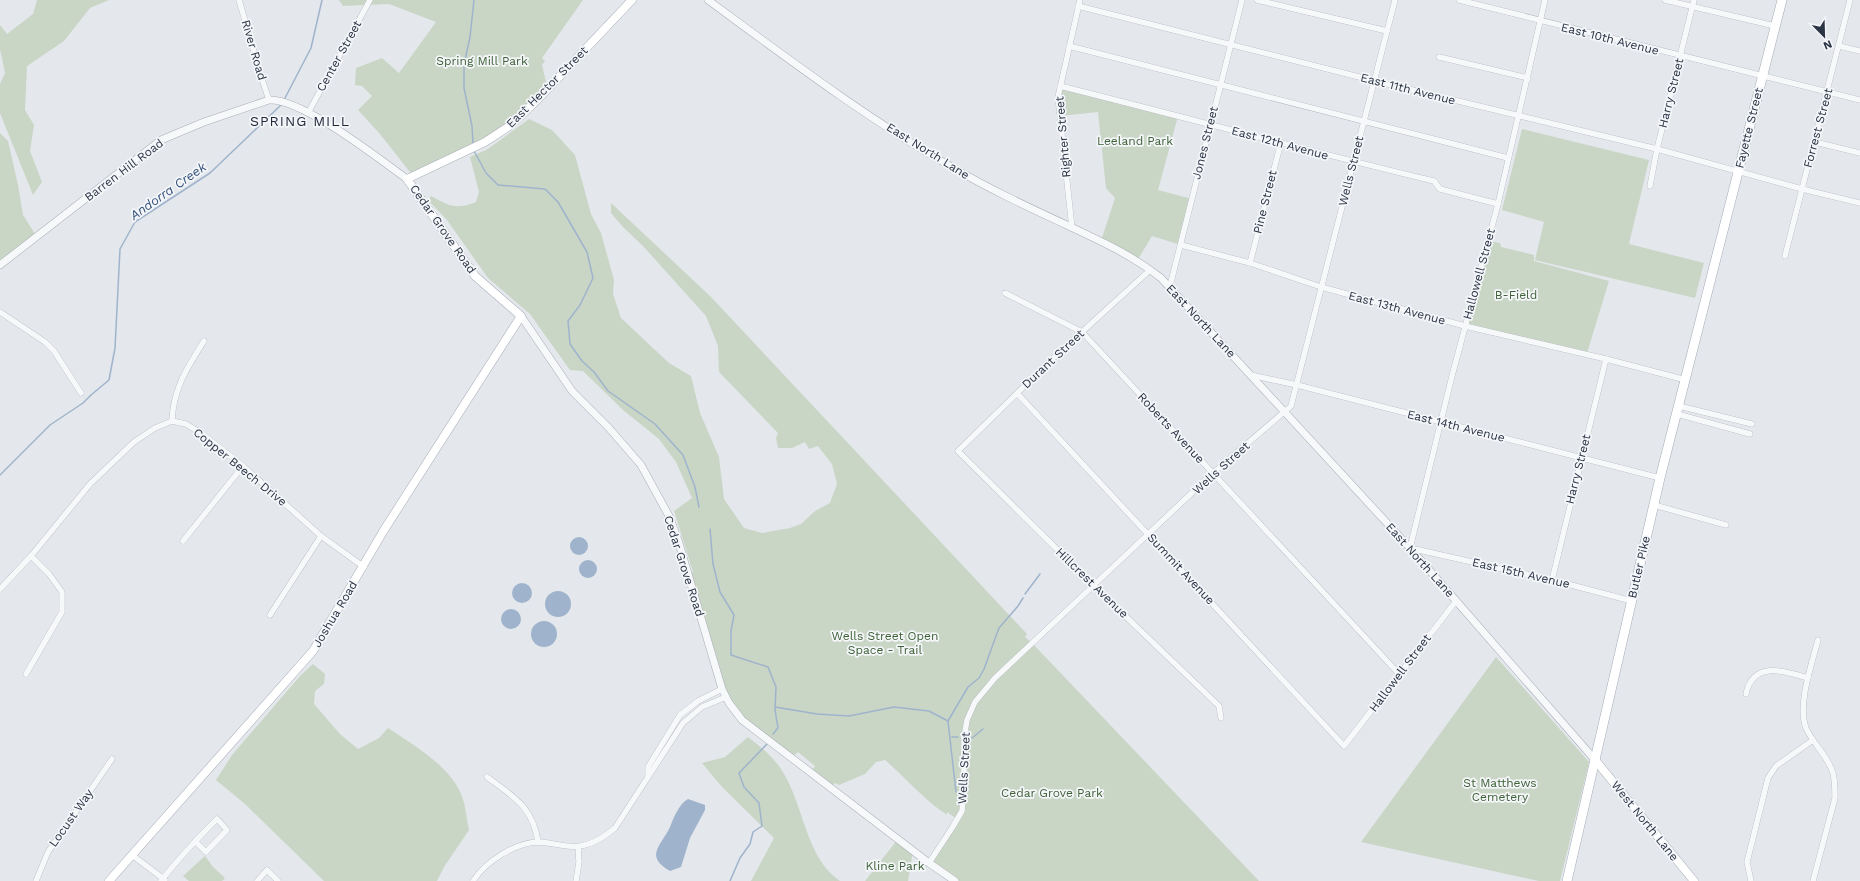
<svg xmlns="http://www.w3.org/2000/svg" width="1860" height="881" viewBox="0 0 1860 881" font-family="'Work Sans',sans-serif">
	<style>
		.green { fill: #c9d6c5 }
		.water { fill: #9fb4cc }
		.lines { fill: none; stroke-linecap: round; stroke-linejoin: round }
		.stream { stroke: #9fb4cc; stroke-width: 1.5 }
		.minor-casing { stroke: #a9aeb7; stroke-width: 6 }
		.tertiary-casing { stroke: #a9aeb7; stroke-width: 8 }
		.secondary-casing { stroke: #a9aeb7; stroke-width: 9 }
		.primary-casing { stroke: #a3abb8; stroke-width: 10 }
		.minor { stroke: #f7f8fa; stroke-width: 5.5 }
		.tertiary { stroke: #f7f8fa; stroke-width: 7 }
		.secondary { stroke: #fff; stroke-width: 8 }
		.primary { stroke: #fff; stroke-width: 9 }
		.labels { text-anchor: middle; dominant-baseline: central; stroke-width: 3.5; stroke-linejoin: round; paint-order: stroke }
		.street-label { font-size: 12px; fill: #2b3445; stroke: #f4f6f9 }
		.park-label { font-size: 12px; fill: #3f6138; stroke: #f4f6f9 }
		.water-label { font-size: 13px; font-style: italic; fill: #34527a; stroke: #f4f6f9 }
		.quarter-label { font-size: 14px; letter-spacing: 1px; fill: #1d2536; stroke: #f4f6f9 }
	</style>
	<rect width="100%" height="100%" fill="#e4e7ec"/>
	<g class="green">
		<path d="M 37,0 L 109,0 L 90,8 L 64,41 L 27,66 L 25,110 L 34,125 L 30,151 L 42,182 L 33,195 L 0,113 L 0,84 L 5,73 L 0,49 L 0,25 L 7,34 L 33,14 Z"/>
		<path d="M 339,0 L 583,0 L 542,58 L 545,61 L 542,65 L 546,82 L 538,99 L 511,125 L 413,176 L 380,134 L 358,110 L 372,96 L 362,86 L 355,85 L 356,68 L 382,58 L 399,73 L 436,22 L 389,4 L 343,6 Z"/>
		<path d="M 1060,86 L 1178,116 L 1158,190 L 1192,199 L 1181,245 L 1152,236 L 1137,261 L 1101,241 L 1115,198 L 1106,188 L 1098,112 L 1060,116 Z"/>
		<path d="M 529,119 L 552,130 L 575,155 L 591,214 L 601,233 L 614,280 L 613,294 L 621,318 L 669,363 L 691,376 L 700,413 L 719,457 L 724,499 L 744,528 L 762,533 L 790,528 L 801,524 L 815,511 L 830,503 L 837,484 L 832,464 L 818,446 L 809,449 L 805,442 L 792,448 L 778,448 L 776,438 L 778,433 L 719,372 L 718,346 L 706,316 L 643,246 L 623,227 L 611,213 L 611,203 L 710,296 L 1027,634 L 1025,637 L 1032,643 L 1259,881 L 955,881 L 929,863 L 957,819 L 947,812 L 947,815 C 923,799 906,778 885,760 L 876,762 L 865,774 L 839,785 L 835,783 L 831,787 L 811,772 L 815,766 L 798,752 L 792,757 L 742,720 L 729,703 L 689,573 L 693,572 L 674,511 L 692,498 L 676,462 L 659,439 L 623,410 L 583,371 L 570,370 L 530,314 L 488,278 L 447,220 L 428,200 L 431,196 C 449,206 456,210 476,202 L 479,192 L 470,157 L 488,149 Z"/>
		<path d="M 1522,129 L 1649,160 L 1629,244 L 1704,263 L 1695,298 L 1535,260 L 1544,222 L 1502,210 Z"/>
		<path d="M 0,133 L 8,141 L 18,185 L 23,215 L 37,237 L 0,265 Z"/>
		<path d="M 1490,241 L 1500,243 L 1501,247 L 1534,255 L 1534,261 L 1609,281 L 1587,353 L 1468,324 Z"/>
		<path d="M 1496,657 L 1589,762 L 1560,881 L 1539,881 L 1361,842 Z"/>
		<path d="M 313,664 L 325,674 L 324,684 L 315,691 L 314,704 L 340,734 L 358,749 L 379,738 L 388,728 C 412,744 450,766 461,794 C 466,805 466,818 469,830 L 444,867 L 437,881 L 324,881 L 245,804 L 216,780 L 232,755 L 300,676 Z"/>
		<path d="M 748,737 C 762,748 775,758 784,774 C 804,807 806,858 840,881 L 751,881 L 774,838 L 722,787 L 702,763 L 725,757 Z"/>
		<path d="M 898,839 L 913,851 L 908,881 L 865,881 Z"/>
		<path d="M 205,856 L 213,867 L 225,878 L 222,881 L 189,881 L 183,876 Z"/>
	</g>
	<g class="water">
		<circle cx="579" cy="546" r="9"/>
		<circle cx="588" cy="569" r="9"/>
		<circle cx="522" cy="593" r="10"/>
		<circle cx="558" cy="604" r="13"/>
		<circle cx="511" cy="619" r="10"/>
		<circle cx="544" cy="634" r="13"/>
		<path d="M 688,799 L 705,805 L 705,810 L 690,838 L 681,867 L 670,871 C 644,856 661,846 670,827 C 674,817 679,804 688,799 Z"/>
	</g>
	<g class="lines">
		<g class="stream">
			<path d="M 284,100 L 311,48 L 322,0"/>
			<path d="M 473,144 L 472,126 L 464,88 L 464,64 L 470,37 L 474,0"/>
			<path d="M 474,151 L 486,173 L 498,185 L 545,189 L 558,202 L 587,252 L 593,278 L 580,305 L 568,321 L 570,344 L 582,361 L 594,372 L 608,391 L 655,424 L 683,455 L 695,487 L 699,507"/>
			<path d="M 0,475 L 50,425 L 83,403 L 91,395 L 109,380 L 115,348 L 120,249 L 135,222 L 210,173 L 281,105"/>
			<path d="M 710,529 L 713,564 L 720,592 L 734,615 L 731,631 L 731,655 L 768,667 L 776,687 L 775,710 L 778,728 L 773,734"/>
			<path d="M 1025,594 L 1040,574"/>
			<path d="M 775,707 L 817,714 L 849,716 L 894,707 L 929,711 L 948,721 L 968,687 L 979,678 L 984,669 L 999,628 L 1018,606 L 1023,598"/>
			<path d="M 948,721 L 956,792"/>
			<path d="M 952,737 L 958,737"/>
			<path d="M 972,738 L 983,729"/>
			<path d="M 730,881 L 740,858 L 750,844 L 753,832 L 762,826 L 759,803 L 744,787 L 739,773 L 767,744"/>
		</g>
		<defs>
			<g id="minor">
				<path d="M 239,0 L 261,76 L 269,100"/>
				<path d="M 1257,0 L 1387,31"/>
				<path d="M 1459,0 L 1860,100"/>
				<path d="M 1545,0 L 1498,204 L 1452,376 L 1410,548 L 1552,580 L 1632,601"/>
				<path d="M 1665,0 L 1775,26"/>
				<path d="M 1078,6 L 1375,81 L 1657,149 L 1802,189 L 1860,203"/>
				<path d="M 1069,46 L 1508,158"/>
				<path d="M 1839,46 L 1860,51"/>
				<path d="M 1439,57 L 1528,78"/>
				<path d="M 1060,86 C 1184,117 1308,151 1434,181 L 1440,189 L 1498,204"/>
				<path d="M 308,113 L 370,0"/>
				<path d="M 1815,142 L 1860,153"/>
				<path d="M 1650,186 L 1657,149 L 1694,0"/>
				<path d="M 1072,228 L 1058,97 L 1080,0"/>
				<path d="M 1181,245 L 1250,263 L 1321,287 L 1465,326 L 1606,359 L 1686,380"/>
				<path d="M 1785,256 L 1850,0"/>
				<path d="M 1250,263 L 1281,142"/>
				<path d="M 1150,270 L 1050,361 L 958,451 L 1094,586 L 1219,706 L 1221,718"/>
				<path d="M 1170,286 L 1242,0"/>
				<path d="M 1005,293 L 1082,332 L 1400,675"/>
				<path d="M 0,312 L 45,342 L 54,351 L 81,393"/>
				<path d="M 1251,375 L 1297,385 L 1660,478"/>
				<path d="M 1017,393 L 1344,746 L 1456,601"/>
				<path d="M 1679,406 L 1752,424"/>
				<path d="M 1677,414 L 1750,434"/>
				<path d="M 172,421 C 173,389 187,368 204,341"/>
				<path d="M 1654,505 L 1726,525"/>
				<path d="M 183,541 L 243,466"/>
				<path d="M 1552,580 L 1606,359"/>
				<path d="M 0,589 L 31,556 L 90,484 L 134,442 L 155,428 L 172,421 L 186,424 L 201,433 L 243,466 L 321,536 L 364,567"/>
				<path d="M 270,615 L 321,536"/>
				<path d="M 26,674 L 62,612 L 62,592 L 49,574 L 31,556"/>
				<path d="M 1746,694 C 1753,660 1785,671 1808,678"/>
				<path d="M 648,775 L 648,767 L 680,715 L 698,701 L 722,689"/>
				<path d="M 487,777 C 514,797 533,807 538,842"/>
				<path d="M 132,855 L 165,880"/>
				<path d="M 929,863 L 952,828 L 962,811 L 964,786 L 964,738 L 967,720 L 975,702 L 995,678 L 1213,473 L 1291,406 L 1395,0"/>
				<path d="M 36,881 L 48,852 L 112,759"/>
				<path d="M 161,881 C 178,859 197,839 217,819 L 227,830 L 206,852 L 195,841"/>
				<path d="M 257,881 L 267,870 L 278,881"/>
				<path d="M 473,881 C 486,861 516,842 540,842 C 553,843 568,848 580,846 C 594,844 605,836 615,828 L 683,723 L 702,707 L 726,697"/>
				<path d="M 576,881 L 579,862 L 578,847"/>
				<path d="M 1751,881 L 1747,862 L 1768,778 L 1776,766 L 1813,740"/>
				<path d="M 1813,881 L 1835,798 C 1835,789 1835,781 1833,773 C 1828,756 1813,744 1806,728 C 1797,705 1812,663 1818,640"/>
			</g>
			<g id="tertiary">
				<path d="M 708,0 C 787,58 865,117 950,166 C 989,189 1030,208 1071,227 C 1103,242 1133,256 1161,278 L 1410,548 L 1596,761"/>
				<path d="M 0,265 L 161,140 L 204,122 L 269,100 C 302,98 379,159 407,179"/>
				<path d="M 521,316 L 572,391 L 609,428 L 641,465 L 669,516 L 678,540 L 722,689 L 729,703 L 742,720 L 929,863 L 955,881"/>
			</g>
			<g id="secondary">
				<path d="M 1596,761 L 1694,881"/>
				<path d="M 109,881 L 313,651 L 384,530 L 521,316 L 475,276 L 407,179 L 485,142 L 511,125 L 538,99 L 632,0"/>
			</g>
			<path id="primary" d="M 1567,881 L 1660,478 L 1782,0"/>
		</defs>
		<use href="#minor" class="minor-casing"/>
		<use href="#tertiary" class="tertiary-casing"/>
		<use href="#secondary" class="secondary-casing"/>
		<use href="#primary" class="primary-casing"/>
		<use href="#minor" class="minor"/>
		<use href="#tertiary" class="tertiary"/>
		<use href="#secondary" class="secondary"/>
		<use href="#primary" class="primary"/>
	</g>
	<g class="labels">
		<g class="street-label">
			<text transform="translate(1610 39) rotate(14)">East 10th Avenue</text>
			<text transform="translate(254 50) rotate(74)">River Road</text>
			<text transform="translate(339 56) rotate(-61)">Center Street</text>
			<text transform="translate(547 87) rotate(-45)">East Hector Street</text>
			<text transform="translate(1408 89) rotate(14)">East 11th Avenue</text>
			<text transform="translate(1671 93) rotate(-76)">Harry Street</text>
			<text transform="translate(1749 128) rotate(-76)">Fayette Street</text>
			<text transform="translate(1818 128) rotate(-75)">Forrest Street</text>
			<text transform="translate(1063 137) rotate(-95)">Righter Street</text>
			<text transform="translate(1205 143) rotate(-76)">Jones Street</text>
			<text transform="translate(1280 143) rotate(15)">East 12th Avenue</text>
			<text transform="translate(928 151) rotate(32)">East North Lane</text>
			<text transform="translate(124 170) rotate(-37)">Barren Hill Road</text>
			<text transform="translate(1351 171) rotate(-76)">Wells Street</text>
			<text transform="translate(1265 202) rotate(-76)">Pine Street</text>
			<text transform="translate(443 229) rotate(55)">Cedar Grove Road</text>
			<text transform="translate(1479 274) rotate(-75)">Hallowell Street</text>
			<text transform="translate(1397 308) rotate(15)">East 13th Avenue</text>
			<text transform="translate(1201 321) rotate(47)">East North Lane</text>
			<text transform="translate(1053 359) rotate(-43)">Durant Street</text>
			<text transform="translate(1456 426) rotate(14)">East 14th Avenue</text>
			<text transform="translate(1171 428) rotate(47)">Roberts Avenue</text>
			<text transform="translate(240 467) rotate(39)">Copper Beech Drive</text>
			<text transform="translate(1221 468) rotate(-42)">Wells Street</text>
			<text transform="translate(1578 469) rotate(-76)">Harry Street</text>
			<text transform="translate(1420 560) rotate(48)">East North Lane</text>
			<text transform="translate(684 566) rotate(72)">Cedar Grove Road</text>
			<text transform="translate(1639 567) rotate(-77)">Butler Pike</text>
			<text transform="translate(1181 569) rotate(47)">Summit Avenue</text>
			<text transform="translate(1521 573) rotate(13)">East 15th Avenue</text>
			<text transform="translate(1092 583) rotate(44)">Hillcrest Avenue</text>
			<text transform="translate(335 614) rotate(-59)">Joshua Road</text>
			<text transform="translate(1400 673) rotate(-53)">Hallowell Street</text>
			<text transform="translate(964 768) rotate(-87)">Wells Street</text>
			<text transform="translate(71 818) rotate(-55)">Locust Way</text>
			<text transform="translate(1645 821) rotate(51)">West North Lane</text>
		</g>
		<g class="park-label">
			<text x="482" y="61">Spring Mill Park</text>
			<text x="1135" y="141">Leeland Park</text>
			<text x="1516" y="295">B-Field</text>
			<text x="885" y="636">Wells Street Open<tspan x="885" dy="14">Space - Trail</tspan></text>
			<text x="1500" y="783">St Matthews<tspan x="1500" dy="14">Cemetery</tspan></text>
			<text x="1052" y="793">Cedar Grove Park</text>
			<text x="895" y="866">Kline Park</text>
		</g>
		<g class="water-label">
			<text transform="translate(168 191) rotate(-35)">Andorra Creek</text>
		</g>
		<g class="quarter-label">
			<text x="300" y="121">SPRING MILL</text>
		</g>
	</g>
	<g transform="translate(1824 36) rotate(157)" stroke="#f4f6f9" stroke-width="3" paint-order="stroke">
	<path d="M0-3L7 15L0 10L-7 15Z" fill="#2b3445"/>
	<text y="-6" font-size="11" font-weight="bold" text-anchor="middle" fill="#2b3445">N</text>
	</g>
</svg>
